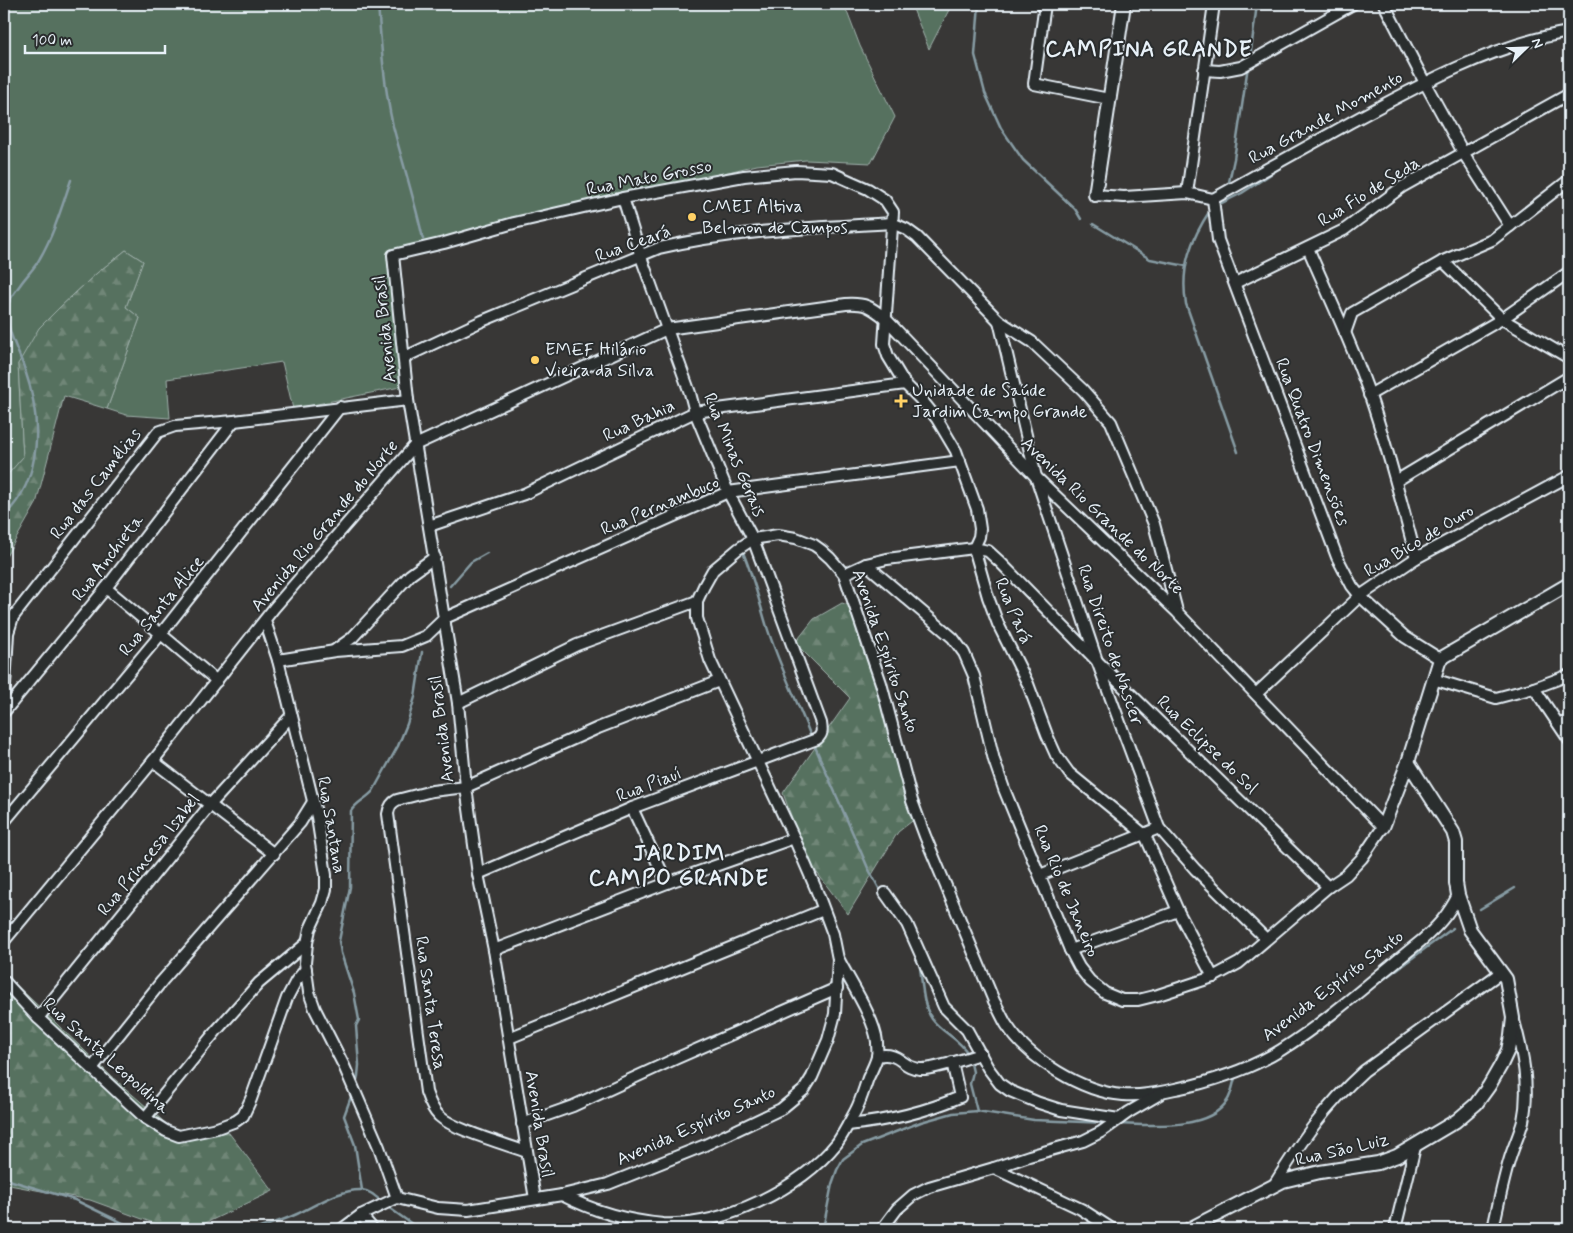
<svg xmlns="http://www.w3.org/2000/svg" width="1573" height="1233" viewBox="0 0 1573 1233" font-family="Mynerve,sans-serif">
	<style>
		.grass { fill: #57715f; stroke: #a0b1ac }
		.forest { fill: url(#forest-firs); stroke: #a0b1ac }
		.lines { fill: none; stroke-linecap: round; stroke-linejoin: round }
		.stream { stroke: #879ca4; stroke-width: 2.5 }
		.minor-casing { stroke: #e8f1f8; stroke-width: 14 }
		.tertiary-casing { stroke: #e8f1f8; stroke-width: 16 }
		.minor { stroke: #2a2d2e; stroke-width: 10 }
		.tertiary { stroke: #2a2d2e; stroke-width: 12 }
		.poi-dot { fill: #ffd166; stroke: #2a2d2e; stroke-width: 2 }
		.labels { text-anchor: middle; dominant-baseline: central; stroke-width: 4; stroke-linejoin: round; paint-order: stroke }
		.street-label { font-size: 18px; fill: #e8f1f8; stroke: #2a2d2e }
		.poi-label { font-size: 18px; fill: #e8f1f8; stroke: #2a2d2e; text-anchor: start }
		.district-label { font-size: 22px; font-weight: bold; letter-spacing: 1px; fill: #e8f1f8; stroke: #2a2d2e }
	</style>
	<defs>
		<pattern id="forest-firs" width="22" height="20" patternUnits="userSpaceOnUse" patternTransform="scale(1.25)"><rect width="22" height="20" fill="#57715f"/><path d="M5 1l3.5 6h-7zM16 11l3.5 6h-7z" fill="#6f8677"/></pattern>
	</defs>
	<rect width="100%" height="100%" fill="#383736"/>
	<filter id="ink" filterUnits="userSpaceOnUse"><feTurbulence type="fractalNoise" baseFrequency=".02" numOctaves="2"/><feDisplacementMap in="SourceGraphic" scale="10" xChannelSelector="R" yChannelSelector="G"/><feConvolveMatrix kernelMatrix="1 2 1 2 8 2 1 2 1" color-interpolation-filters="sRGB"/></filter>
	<g filter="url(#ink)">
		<g class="grass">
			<path d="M 4,4 L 844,4 L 860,46 L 895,117 L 871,163 L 806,160 L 757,165 L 494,229 L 389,252 L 400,387 L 293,409 L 282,362 L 167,379 L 170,418 L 126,415 L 107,409 L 140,318 L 126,307 L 143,261 L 126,250 L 97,273 L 59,308 L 18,364 L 23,457 L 4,479 Z"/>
			<path d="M 911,4 L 952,4 L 929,49 Z"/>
		</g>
		<g class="forest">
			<path d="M 126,250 L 143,261 L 126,307 L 140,318 L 107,409 L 64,396 L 36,504 L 4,560 L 4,479 L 23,457 L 18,364 L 39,328 L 59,308 L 97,273 Z"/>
			<path d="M 842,603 L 851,606 L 872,665 L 916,818 L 898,832 L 848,914 L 806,858 L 783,793 L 850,698 L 795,643 L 814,619 Z"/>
			<path d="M 4,973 L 111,1076 L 185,1140 L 226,1129 L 273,1191 L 193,1229 L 170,1229 L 90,1200 L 4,1184 Z"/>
		</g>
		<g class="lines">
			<g class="stream">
				<path d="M 378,4 C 381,44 384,87 393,126 C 403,164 415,201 423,239"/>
				<path d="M 979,4 L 975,55 L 985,93 L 1001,128 L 1023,160 L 1075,209 L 1081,219"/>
				<path d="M 1546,32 L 1569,26"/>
				<path d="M 1250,58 L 1257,4"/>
				<path d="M 1226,188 L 1229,182 L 1234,159 L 1248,66"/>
				<path d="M 1218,205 L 1242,193 L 1292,160"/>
				<path d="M 1211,209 C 1191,239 1180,267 1186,304 L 1238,452"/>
				<path d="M 1093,224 L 1150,259 L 1186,266"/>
				<path d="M 4,516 C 43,479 42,419 25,370 C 19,352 7,332 7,312 C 7,302 14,293 20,285 C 26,276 35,268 40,258 C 54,234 62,206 71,180"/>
				<path d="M 742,550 C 753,575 759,601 767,627 C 779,665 797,700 811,737"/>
				<path d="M 450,586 L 471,562 L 487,553"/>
				<path d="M 813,742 L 868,868 L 881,892"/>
				<path d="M 1480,909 L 1515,888"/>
				<path d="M 919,962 C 923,981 921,1002 932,1019 C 942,1033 960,1039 968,1054"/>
				<path d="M 1377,984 L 1453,928"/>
				<path d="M 970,1059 L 973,1072 L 970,1084 L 977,1111"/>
				<path d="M 356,1084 L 358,1076 L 359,1065 L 356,1026 L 359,1020 L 354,993 L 341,953 L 339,941 L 350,887 L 351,811 C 357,802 366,799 373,791 L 398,746 L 407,724 L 415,697 L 422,652"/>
				<path d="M 352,1094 L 344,1116 L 355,1145 L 362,1190"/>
				<path d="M 1120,1124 C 1150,1125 1208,1131 1227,1101 C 1232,1094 1233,1083 1236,1075"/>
				<path d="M 4,1176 L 12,1181 L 75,1200 L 135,1229"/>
				<path d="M 388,1207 L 419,1229"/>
				<path d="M 257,1229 C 271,1224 284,1220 297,1214 C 317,1205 339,1189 362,1190 C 370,1191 375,1196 382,1202"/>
				<path d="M 823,1229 L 832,1184 L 837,1170 L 843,1159 L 862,1145 L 921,1122 L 953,1113 L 977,1111 L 1034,1120 L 1107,1123"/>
			</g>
			<defs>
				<g id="minor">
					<path d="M 1045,4 L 1034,84 L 1109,99"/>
					<path d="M 1384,4 L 1425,83 L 1464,154 L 1510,226"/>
					<path d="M 1204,70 L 1220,71 L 1241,67 L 1353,4"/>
					<path d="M 1187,193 L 1214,4"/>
					<path d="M 1095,195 L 1124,197 L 1187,193 L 1213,199 C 1260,173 1306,147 1353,121 C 1419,85 1494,44 1569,32"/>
					<path d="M 1213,199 L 1218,240 L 1337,557 L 1352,586 L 1360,596 L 1405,637 L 1440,659"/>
					<path d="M 1308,248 C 1329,297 1353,346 1370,396 C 1388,449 1402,503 1416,558"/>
					<path d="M 1443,261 L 1502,319 L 1569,358"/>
					<path d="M 1235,283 L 1344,230 L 1402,187 L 1569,94"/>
					<path d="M 999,321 L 1036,477 L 1097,661 L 1159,828 L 1195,869 L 1266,939"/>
					<path d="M 1345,333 L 1352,313 L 1443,261 L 1492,240 L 1569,180"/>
					<path d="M 405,357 L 482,321 L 659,248 C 735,230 814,228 892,223 L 906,229 L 917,237 L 999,321 L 1032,342 L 1083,390 L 1111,422 L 1154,524 L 1177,611"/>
					<path d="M 1369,395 L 1502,319 L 1569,272"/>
					<path d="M 1396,481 L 1569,377"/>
					<path d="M 429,526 L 524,494 L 695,412 L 905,384"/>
					<path d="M 844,574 L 866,564 L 887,559 L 974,548 L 988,551 L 1000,562 L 1097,661 L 1328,887"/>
					<path d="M 106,588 L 217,681"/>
					<path d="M 265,621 L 278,660 L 317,817 L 326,875 L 326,889 L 322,903 L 310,929 L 307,943 L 305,963 L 309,992 L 315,1009 L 344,1066 L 379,1147 L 397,1198"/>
					<path d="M 335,650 L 352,638 L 410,575 L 435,557"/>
					<path d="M 278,660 L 335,651 L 402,646 L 426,636 L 445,618 L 728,492 L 960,461"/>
					<path d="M 1433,679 L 1496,698 L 1534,688 L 1569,675"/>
					<path d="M 1534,688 L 1569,740"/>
					<path d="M 1256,694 L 1360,596 L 1416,558 L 1569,476"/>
					<path d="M 458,703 L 577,645 L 697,601"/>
					<path d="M 4,704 L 8,633 L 13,617 L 158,432 L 175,426 L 234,421 L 408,400"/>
					<path d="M 4,712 L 106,588 L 234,421"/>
					<path d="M 1560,725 L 1569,720"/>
					<path d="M 153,761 L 274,854"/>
					<path d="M 632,808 L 667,883"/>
					<path d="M 4,822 L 160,635 L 340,407"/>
					<path d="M 478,874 L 632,808 L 817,739 C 823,734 822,730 821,723 L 753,539 L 728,492 L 695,412 L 690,393 L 641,257 L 623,198"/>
					<path d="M 1040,875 L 1159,828"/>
					<path d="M 885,893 L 907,924 L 944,1007 L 967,1030 L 988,1068 L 1000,1084 L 1010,1091 L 1039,1103 L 1061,1110 L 1119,1119"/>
					<path d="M 4,941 L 153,761 L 274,608 L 415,445 L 667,329 L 846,304 C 865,303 870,306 885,318 L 1036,477 L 1177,612 L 1383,827 L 1362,858 L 1346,875 L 1328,887 L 1239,963 L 1213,977 L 1158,995 L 1138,1000 L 1122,1000 L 1105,993 L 1090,981 L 1079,967 L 1070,950 L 1004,789 L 994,760 L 974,676 L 964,653 L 953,638 L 866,564"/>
					<path d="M 494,950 L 667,883 L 794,838"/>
					<path d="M 1070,950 L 1178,911"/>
					<path d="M 4,981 L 38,1018 L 145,1118 L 166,1131 L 179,1136 L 217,1128 L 236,1121 L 243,1116 L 251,1099 L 287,998 L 296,981 L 306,969"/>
					<path d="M 38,1018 L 210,805 L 291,716"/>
					<path d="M 509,1038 L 823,910"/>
					<path d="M 877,1056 C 901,1051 901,1068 920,1069 C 935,1070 965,1058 981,1054"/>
					<path d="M 93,1067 L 162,981 L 300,823 L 313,802"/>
					<path d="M 145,1118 L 216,1031 L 259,983 L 307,943"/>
					<path d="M 522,1124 L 573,1106 L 675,1059 L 837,988"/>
					<path d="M 848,1125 C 887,1121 925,1112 960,1097 L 952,1062"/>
					<path d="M 527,1152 C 505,1144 454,1130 439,1116 C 432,1109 429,1101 426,1092 L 388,814 C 389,807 391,803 397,800 L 432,791 L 466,787 L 598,728 L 719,681"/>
					<path d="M 994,1168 L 1081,1209 L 1112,1229"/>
					<path d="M 1274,1185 C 1302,1140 1324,1107 1364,1071 L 1500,973"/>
					<path d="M 562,1195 C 593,1211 629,1221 663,1224 C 722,1227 800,1189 837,1143 C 844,1133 850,1121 856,1110 C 861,1100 864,1089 868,1078 C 871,1072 875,1064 877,1057 C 878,1053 877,1047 877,1042 C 875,1019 850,982 839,960"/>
					<path d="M 397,1198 L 438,1208 L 468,1210 L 562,1195 L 608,1184 L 703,1146 L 781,1109 L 804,1090 L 812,1077 L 828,1040 L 835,1014 L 838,959 L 833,934 L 816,889 L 794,838 L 710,660 L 697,618 L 697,601 L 704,586 L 713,570 L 738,549 L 753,539 L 778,535 L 796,538 L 814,545 L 821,550 L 830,558 L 844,574 L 881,683 L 912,801 L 925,836 L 994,1001 C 998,1008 1002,1017 1006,1024 C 1028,1059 1082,1092 1123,1095 C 1145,1097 1168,1090 1190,1086 C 1222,1078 1252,1068 1281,1050 C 1330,1019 1376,977 1421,941 C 1437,927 1449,914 1458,895"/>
					<path d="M 535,1199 L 494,950 L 478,874 L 466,787 L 458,703 L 408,400 L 393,255 L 444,243 L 514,223 L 623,198 L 744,176 L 796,171 L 832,173 L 852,182 L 868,189 L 885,200 L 893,212 L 884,344 L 888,356 L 905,384 L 925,404 L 937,419 L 956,451 L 977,509 L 980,529 L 979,537 L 974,548 L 988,597 L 998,624 L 1028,684 L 1047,735 L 1056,755 L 1069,773 L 1145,835 L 1178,911 L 1213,977"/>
					<path d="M 361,1215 L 373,1229"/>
					<path d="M 342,1229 L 361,1215 L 397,1198"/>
					<path d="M 882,1229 L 897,1209 L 913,1195 L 929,1187 L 994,1168 L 1029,1156 L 1083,1141 L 1101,1132 L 1129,1112 L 1160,1094"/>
					<path d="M 1395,1229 L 1415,1147"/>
					<path d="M 1493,1229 C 1498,1205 1503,1181 1510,1158 C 1514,1145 1520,1133 1523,1121 C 1530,1088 1523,1053 1514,1021"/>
				</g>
				<g id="tertiary">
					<path d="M 1095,195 L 1124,4"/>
					<path d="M 1383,827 L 1408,762 L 1440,659 L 1569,584"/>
					<path d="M 1189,1229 L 1283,1181 L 1320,1172 L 1378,1163 L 1397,1156 L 1456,1121 L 1476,1104 L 1489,1086 L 1501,1065 L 1508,1050 L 1511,1036 L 1513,1018 L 1506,979 L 1470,930 L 1458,895 L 1456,883 L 1456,842 L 1453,832 L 1408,762"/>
				</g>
			</defs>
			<use href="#minor" class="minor-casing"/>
			<use href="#tertiary" class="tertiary-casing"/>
			<use href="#minor" class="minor"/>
			<use href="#tertiary" class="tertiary"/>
		</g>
	</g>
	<g class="poi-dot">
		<circle cx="692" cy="217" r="5"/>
		<circle cx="535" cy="360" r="5"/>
		<path d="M898.5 393.5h5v5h5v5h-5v5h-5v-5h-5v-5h5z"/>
	</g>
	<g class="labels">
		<g class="street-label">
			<text transform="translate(1326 118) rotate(-29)">Rua Grande Momento</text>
			<text transform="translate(649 178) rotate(-11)">Rua Mato Grosso</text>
			<text transform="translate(1369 192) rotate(-32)">Rua Fio de Seda</text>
			<text transform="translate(633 244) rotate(-20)">Rua Ceará</text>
			<text transform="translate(385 329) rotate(-96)">Avenida Brasil</text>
			<text transform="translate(639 421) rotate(-25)">Rua Bahia</text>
			<text transform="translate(1312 442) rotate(69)">Rua Quatro Dimensões</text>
			<text transform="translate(734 455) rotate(67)">Rua Minas Gerais</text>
			<text transform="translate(96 484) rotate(-52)">Rua das Camélias</text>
			<text transform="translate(660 506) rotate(-23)">Rua Pernambuco</text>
			<text transform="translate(1102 516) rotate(44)">Avenida Rio Grande do Norte</text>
			<text transform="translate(325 526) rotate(-50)">Avenida Rio Grande do Norte</text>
			<text transform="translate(1419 541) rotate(-31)">Rua Bico de Ouro</text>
			<text transform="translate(108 558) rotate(-52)">Rua Anchieta</text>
			<text transform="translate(162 606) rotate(-51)">Rua Santa Alice</text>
			<text transform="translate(1013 611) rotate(67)">Rua Pará</text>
			<text transform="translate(1110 645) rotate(71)">Rua Direito de Nascer</text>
			<text transform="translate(885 651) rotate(71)">Avenida Espírito Santo</text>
			<text transform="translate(442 729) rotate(-97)">Avenida Brasil</text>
			<text transform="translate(1207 745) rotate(44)">Rua Eclipse do Sol</text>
			<text transform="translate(649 785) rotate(-21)">Rua Piauí</text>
			<text transform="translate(331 825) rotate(80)">Rua Santana</text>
			<text transform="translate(149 855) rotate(-51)">Rua Princesa Isabel</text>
			<text transform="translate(1066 891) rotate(67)">Rua Rio de Janeiro</text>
			<text transform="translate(1333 986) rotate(-37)">Avenida Espírito Santo</text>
			<text transform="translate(430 1003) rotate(82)">Rua Santa Teresa</text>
			<text transform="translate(106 1056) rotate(42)">Rua Santa Leopoldina</text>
			<text transform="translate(539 1124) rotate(81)">Avenida Brasil</text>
			<text transform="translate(696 1126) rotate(-24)">Avenida Espírito Santo</text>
			<text transform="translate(1342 1150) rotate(-13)">Rua São Luiz</text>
		</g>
		<g class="poi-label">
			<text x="702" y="207">CMEI Altiva<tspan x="702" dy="21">Belmon de Campos</tspan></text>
			<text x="545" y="350">EMEF Hilário<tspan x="545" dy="21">Vieira da Silva</tspan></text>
			<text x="912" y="391">Unidade de Saúde<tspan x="912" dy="21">Jardim Campo Grande</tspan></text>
		</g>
		<g class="district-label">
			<text x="1149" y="50">CAMPINA GRANDE</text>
			<text x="679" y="854">JARDIM<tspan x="679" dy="25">CAMPO GRANDE</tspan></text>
		</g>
	</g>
	<rect width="1573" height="1233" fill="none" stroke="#2a2d2e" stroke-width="20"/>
	<rect x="10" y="10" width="1553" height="1213" fill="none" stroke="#e8f1f8" stroke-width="2" filter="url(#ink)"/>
	<g transform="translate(1526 48) rotate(67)" stroke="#2a2d2e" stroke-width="4" paint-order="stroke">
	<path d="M0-4L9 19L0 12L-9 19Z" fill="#e8f1f8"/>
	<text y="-8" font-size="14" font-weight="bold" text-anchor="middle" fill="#e8f1f8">N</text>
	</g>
	<path d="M25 45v8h140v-8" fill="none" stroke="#e8f1f8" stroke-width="2.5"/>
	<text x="32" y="45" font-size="15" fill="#e8f1f8" stroke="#2a2d2e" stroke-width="4" paint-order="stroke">100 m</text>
</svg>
